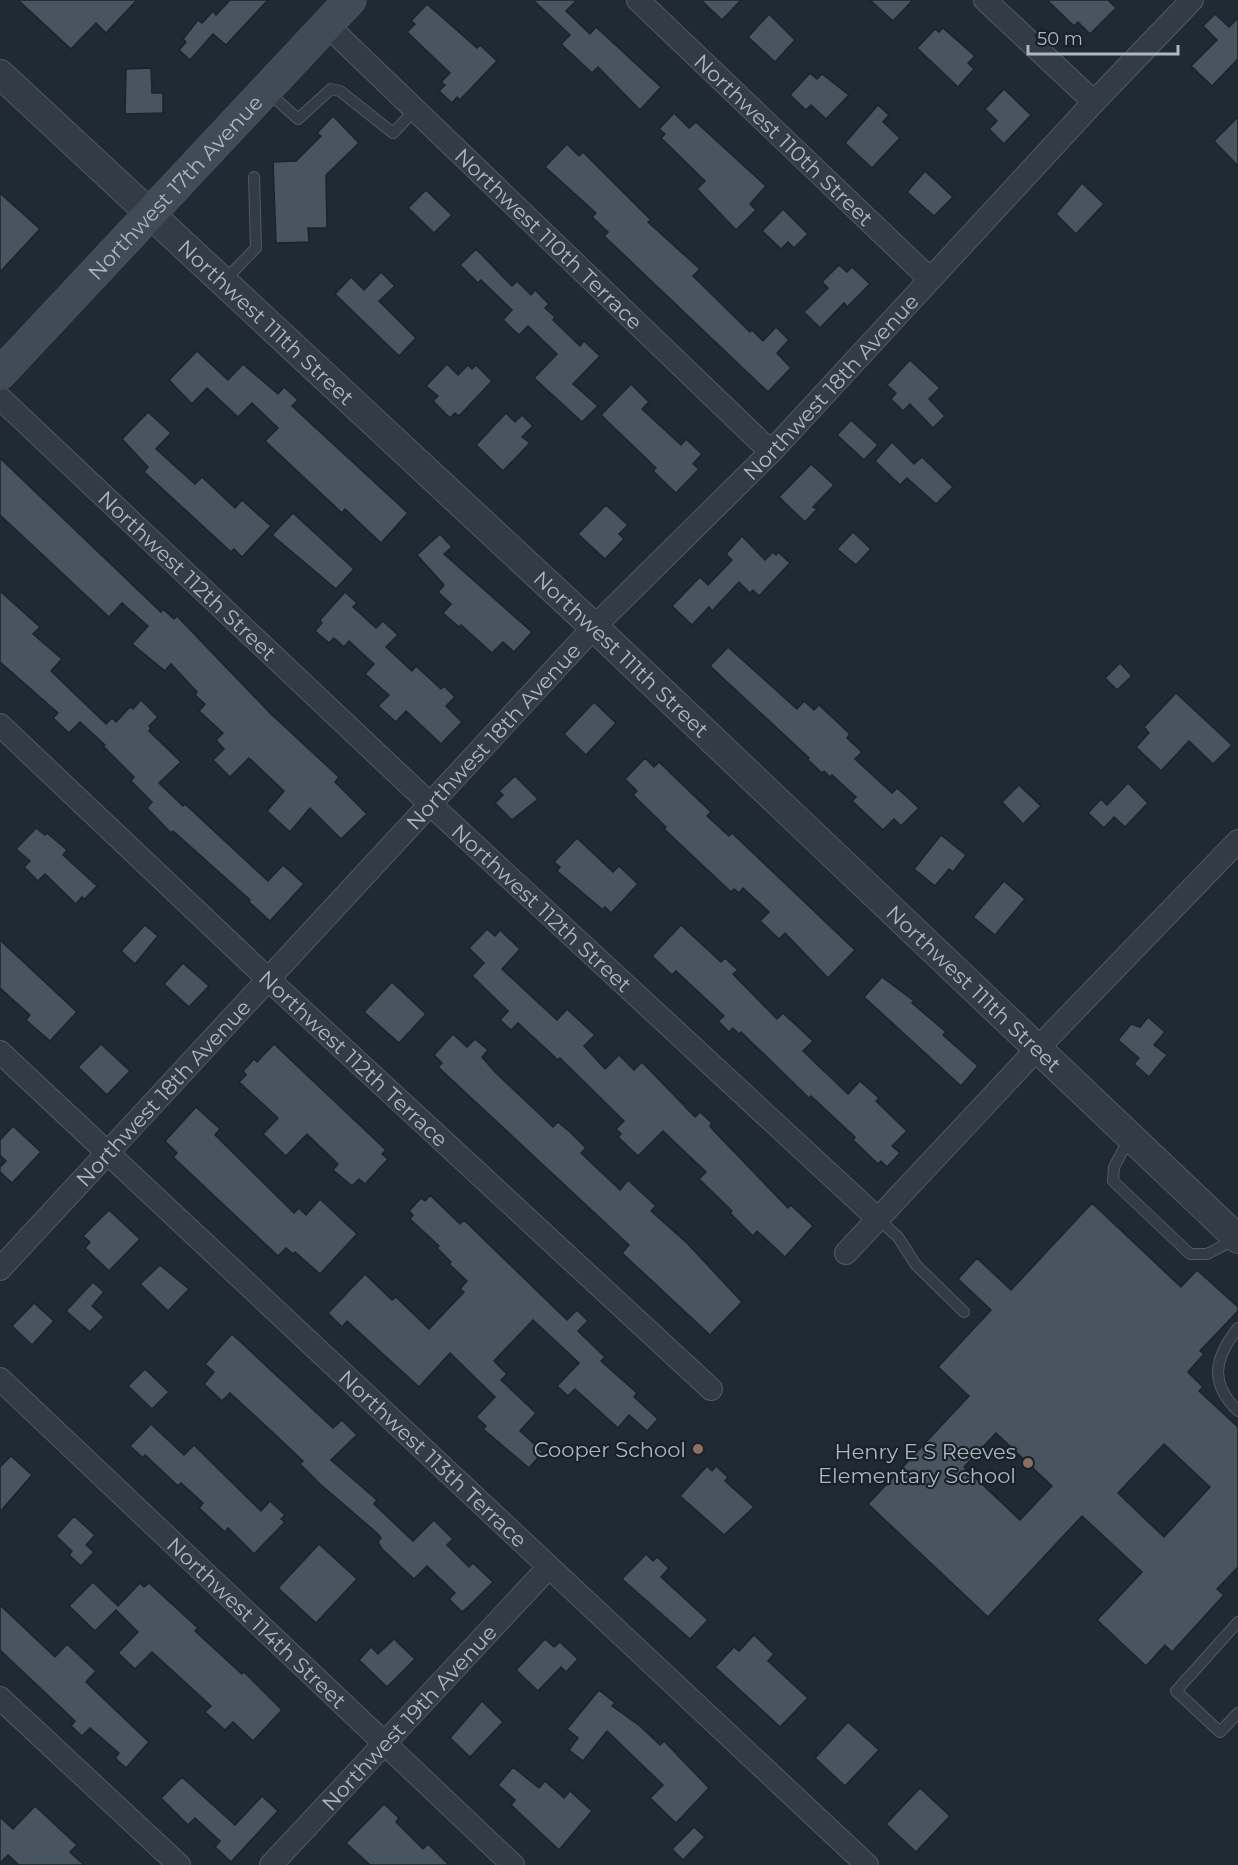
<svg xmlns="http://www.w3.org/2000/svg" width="1238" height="1865" viewBox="0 0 1238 1865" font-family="Montserrat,sans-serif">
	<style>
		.building { fill: #485460; stroke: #1b232b; stroke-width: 1.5; fill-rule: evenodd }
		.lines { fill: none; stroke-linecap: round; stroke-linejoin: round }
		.service-casing { stroke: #515a63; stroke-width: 12 }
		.minor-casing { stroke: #515a63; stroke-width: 24 }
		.tertiary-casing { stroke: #515a63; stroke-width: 30 }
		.secondary-casing { stroke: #515a63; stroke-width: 33 }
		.service { stroke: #333c45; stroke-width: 10 }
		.minor { stroke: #333c45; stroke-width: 22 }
		.tertiary { stroke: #333c45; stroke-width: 28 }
		.secondary { stroke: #414b57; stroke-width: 32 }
		.education-dot { fill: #8d6e63; stroke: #192129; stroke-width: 2 }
		.labels { text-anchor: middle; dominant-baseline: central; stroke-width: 4.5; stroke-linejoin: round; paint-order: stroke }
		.street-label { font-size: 21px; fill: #adb7c2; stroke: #192129 }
		.poi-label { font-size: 21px; fill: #adb7c2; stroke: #192129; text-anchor: end }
	</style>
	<rect width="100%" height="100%" fill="#202a34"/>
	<g class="building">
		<path d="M 18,0 L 137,0 L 106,33 L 96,23 L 71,49 Z"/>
		<path d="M 230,0 L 268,0 L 226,45 L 213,34 L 190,60 L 179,50 L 186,42 L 183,39 L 198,20 L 202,23 L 213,11 L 216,15 Z"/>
		<path d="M 533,0 L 577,0 L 566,11 L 590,34 L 596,27 L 661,87 L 640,110 L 598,67 L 592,73 L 561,44 L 570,35 Z"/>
		<path d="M 701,0 L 741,0 L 722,20 Z"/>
		<path d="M 870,0 L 913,0 L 893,21 Z"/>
		<path d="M 1047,0 L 1108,0 L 1116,8 L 1090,34 L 1078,22 L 1074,26 Z"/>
		<path d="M 427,4 L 477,48 L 480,45 L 497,61 L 460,100 L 457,97 L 452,103 L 439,91 L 445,85 L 441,82 L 450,73 L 407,32 L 415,24 L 411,21 Z"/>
		<path d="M 769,14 L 795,40 L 775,62 L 748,37 Z"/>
		<path d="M 1215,14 L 1229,27 L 1238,18 L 1238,59 L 1212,86 L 1191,66 L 1217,40 L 1203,26 Z"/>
		<path d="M 943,28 L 975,56 L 968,63 L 974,69 L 958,87 L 917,48 L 935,29 L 939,32 Z"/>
		<path d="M 151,68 L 152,93 L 163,93 L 163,113 L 125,114 L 126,69 Z"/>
		<path d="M 810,73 L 817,79 L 822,74 L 849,95 L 826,119 L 811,105 L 806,110 L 790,95 Z"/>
		<path d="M 1004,89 L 1031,115 L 1004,144 L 989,129 L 997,121 L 985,109 Z"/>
		<path d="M 878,105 L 889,115 L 883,122 L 900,138 L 872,168 L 845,143 Z"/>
		<path d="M 674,113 L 689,128 L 696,122 L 766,186 L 750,204 L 756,210 L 736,230 L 697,189 L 705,181 L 661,138 L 665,134 L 659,129 Z"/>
		<path d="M 333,116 L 359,143 L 326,175 L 327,228 L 308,228 L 309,242 L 276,243 L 273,162 L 296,161 L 321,136 L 317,133 Z"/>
		<path d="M 1238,117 L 1238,166 L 1214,141 Z"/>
		<path d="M 567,144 L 579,156 L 583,152 L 651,220 L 648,222 L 700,269 L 693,276 L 750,332 L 752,330 L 763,341 L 776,327 L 789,340 L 777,353 L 791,368 L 768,392 L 604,236 L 608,232 L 592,217 L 596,213 L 545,167 Z"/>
		<path d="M 925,171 L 953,197 L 934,216 L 907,192 Z"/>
		<path d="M 1082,183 L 1104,204 L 1076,234 L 1056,214 Z"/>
		<path d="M 426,190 L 452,215 L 434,233 L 408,208 Z"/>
		<path d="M 0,193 L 40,229 L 0,272 Z"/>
		<path d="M 783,209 L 808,234 L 794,248 L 788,242 L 781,249 L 762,231 Z"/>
		<path d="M 476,249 L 512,286 L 517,281 L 531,295 L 535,290 L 549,304 L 545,308 L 555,317 L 553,320 L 580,346 L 584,341 L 600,356 L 573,384 L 598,406 L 582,422 L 534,378 L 557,354 L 528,326 L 519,335 L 503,320 L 512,310 L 481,280 L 478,283 L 460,265 Z"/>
		<path d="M 839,265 L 847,272 L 852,267 L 870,284 L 847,307 L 844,303 L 820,328 L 804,312 L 828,288 L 822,282 Z"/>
		<path d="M 381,272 L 395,286 L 379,301 L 416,338 L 399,356 L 335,294 L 351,277 L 364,290 Z"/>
		<path d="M 197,351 L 228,380 L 243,364 L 278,394 L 284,387 L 298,400 L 292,406 L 408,513 L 381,543 L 345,509 L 342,513 L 265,441 L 278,428 L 252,403 L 238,417 L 207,388 L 192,404 L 169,380 Z"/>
		<path d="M 910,360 L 940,388 L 929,399 L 945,416 L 933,428 L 910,404 L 903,411 L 891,399 L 896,393 L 887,385 Z"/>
		<path d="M 447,364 L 458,375 L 468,365 L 472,369 L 476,365 L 492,381 L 459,416 L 455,413 L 450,418 L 433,401 L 438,396 L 426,386 Z"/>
		<path d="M 631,384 L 649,402 L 642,409 L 681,445 L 686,439 L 702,454 L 693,464 L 699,469 L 676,493 L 653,471 L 656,468 L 601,415 Z"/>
		<path d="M 148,412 L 171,433 L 156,449 L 195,484 L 202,477 L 235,508 L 242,500 L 271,526 L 242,557 L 234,549 L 231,552 L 144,472 L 148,467 L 122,439 Z"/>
		<path d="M 506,413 L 515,422 L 522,415 L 533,426 L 522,437 L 530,443 L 503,471 L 476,445 Z"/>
		<path d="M 851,420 L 878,445 L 864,460 L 837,435 Z"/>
		<path d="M 892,442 L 914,464 L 922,457 L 953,487 L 936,504 L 907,478 L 900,485 L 875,461 Z"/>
		<path d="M 0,458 L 161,612 L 163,609 L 174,619 L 177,616 L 271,714 L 339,777 L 335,782 L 367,814 L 341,839 L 310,808 L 290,832 L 267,811 L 284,791 L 249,758 L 230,777 L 213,760 L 224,749 L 216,740 L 223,733 L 199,711 L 205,704 L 195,695 L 197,692 L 171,664 L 165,671 L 132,644 L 148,626 L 122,603 L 109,617 L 0,515 Z"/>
		<path d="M 811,464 L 834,485 L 813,507 L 817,509 L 805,522 L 779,497 Z"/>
		<path d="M 606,505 L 628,525 L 619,534 L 624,539 L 605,559 L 578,534 Z"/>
		<path d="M 293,513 L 354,569 L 336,589 L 272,535 Z"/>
		<path d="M 853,532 L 871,549 L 856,565 L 837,549 Z"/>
		<path d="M 440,534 L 452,547 L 444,554 L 532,632 L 514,652 L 503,642 L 492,653 L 461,625 L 459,627 L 443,613 L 451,604 L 438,592 L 444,585 L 417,555 Z"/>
		<path d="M 742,536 L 765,560 L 773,552 L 776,555 L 778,552 L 790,563 L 759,596 L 753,590 L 750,593 L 739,582 L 712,611 L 709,607 L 692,625 L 672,606 L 700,577 L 708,585 L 732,560 L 726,554 Z"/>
		<path d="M 0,591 L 40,627 L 33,634 L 62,659 L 51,671 L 106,724 L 112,718 L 116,722 L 130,707 L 133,709 L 141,700 L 158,717 L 149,726 L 151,728 L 149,731 L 181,762 L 159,783 L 183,806 L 185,804 L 268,881 L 283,865 L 304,884 L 270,921 L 249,902 L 250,900 L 173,831 L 171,833 L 147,808 L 152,802 L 131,781 L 134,777 L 103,746 L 105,745 L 80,722 L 69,733 L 53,718 L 58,713 L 0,662 Z"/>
		<path d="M 345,592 L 357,603 L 353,607 L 376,628 L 383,621 L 398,635 L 386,647 L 412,671 L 416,666 L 441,689 L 444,686 L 455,697 L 446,706 L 462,722 L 441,744 L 406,711 L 396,722 L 378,706 L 389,695 L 365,674 L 374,664 L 349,641 L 344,647 L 334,638 L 329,643 L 315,631 L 322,623 L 320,620 Z"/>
		<path d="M 728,647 L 797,709 L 804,701 L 814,710 L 819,705 L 850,734 L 847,738 L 862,752 L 855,759 L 892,793 L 897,788 L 919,808 L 901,826 L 894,819 L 883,830 L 852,801 L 856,797 L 832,775 L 830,777 L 824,771 L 822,773 L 808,760 L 809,758 L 710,666 Z"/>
		<path d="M 1120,663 L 1132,676 L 1117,690 L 1105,678 Z"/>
		<path d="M 1176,693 L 1232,745 L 1213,764 L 1189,741 L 1161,771 L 1136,747 L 1149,733 L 1144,727 Z"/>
		<path d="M 594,702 L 616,723 L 586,755 L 564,734 Z"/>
		<path d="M 645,758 L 654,767 L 659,762 L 711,812 L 707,816 L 729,836 L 732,833 L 855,950 L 828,978 L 785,933 L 779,939 L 760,921 L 769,912 L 743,888 L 739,893 L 734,889 L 731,892 L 664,829 L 666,827 L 633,795 L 637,791 L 625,779 Z"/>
		<path d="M 515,776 L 538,799 L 512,820 L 495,803 L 503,795 L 499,791 Z"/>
		<path d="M 1128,783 L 1148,803 L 1125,827 L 1114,817 L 1104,828 L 1088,813 L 1101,799 L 1107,805 Z"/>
		<path d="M 1019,785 L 1041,806 L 1023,824 L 1002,802 Z"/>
		<path d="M 36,828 L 45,835 L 47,833 L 67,850 L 63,855 L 97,886 L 85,899 L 82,897 L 76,904 L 45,874 L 38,881 L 24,867 L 30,861 L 16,849 Z"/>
		<path d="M 941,835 L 966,855 L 953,872 L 949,869 L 935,886 L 914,869 Z"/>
		<path d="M 577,838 L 613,872 L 619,866 L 638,884 L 611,913 L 605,907 L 603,910 L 557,871 L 560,867 L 554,862 Z"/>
		<path d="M 1004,881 L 1025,899 L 995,935 L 973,917 Z"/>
		<path d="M 145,925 L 158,936 L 135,964 L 121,951 Z"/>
		<path d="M 681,925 L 721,962 L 725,958 L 738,970 L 733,974 L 777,1019 L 783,1013 L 813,1041 L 803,1051 L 848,1094 L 860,1081 L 879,1098 L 876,1101 L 907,1131 L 892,1146 L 900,1153 L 887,1167 L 881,1161 L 878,1164 L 853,1140 L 855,1137 L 811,1096 L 809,1098 L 741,1032 L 739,1034 L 733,1028 L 729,1032 L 718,1021 L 724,1016 L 676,971 L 672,975 L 652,956 Z"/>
		<path d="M 487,929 L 495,936 L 500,930 L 520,949 L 502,969 L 557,1020 L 567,1009 L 595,1035 L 584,1046 L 605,1069 L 619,1055 L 634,1070 L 642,1062 L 695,1117 L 700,1112 L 712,1123 L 710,1126 L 715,1132 L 788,1208 L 791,1205 L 813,1226 L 785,1257 L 757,1231 L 753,1236 L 730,1213 L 732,1211 L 699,1179 L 706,1172 L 663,1131 L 638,1156 L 618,1137 L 621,1134 L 616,1129 L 624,1121 L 560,1058 L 558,1060 L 518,1023 L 511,1030 L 500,1020 L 508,1011 L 472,976 L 484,963 L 469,948 Z"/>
		<path d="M 0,940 L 77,1012 L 50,1041 L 26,1020 L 30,1015 L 0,988 Z"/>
		<path d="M 183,963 L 209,986 L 189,1007 L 164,984 Z"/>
		<path d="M 882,977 L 914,1001 L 912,1003 L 946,1032 L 943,1035 L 978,1066 L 961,1086 L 864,997 Z"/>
		<path d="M 392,982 L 426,1014 L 399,1043 L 364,1012 Z"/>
		<path d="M 1148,1017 L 1165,1032 L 1154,1045 L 1167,1055 L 1149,1077 L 1134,1064 L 1139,1058 L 1118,1040 L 1131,1024 L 1140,1027 Z"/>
		<path d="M 453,1034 L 467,1047 L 475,1039 L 488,1050 L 482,1057 L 495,1072 L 553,1127 L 558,1122 L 570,1132 L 586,1148 L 581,1153 L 620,1190 L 628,1180 L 656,1206 L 651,1211 L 687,1243 L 742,1302 L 710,1335 L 622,1253 L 629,1245 L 438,1067 L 442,1063 L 434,1055 Z"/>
		<path d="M 101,1044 L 130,1071 L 107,1095 L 78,1067 Z"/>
		<path d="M 274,1044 L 386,1150 L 382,1154 L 388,1159 L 365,1184 L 359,1179 L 352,1186 L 333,1170 L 338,1164 L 307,1134 L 286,1156 L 263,1134 L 278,1118 L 239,1082 L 246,1075 L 243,1071 L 254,1059 L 257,1062 Z"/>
		<path d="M 196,1107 L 220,1129 L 215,1135 L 294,1213 L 299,1208 L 306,1215 L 320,1199 L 357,1234 L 320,1274 L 295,1252 L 293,1254 L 286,1248 L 278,1256 L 173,1157 L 177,1153 L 165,1141 Z"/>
		<path d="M 13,1126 L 41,1152 L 12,1183 L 0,1172 L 0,1167 L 6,1161 L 0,1155 L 0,1140 Z"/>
		<path d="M 430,1195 L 460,1224 L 464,1220 L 567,1320 L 577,1310 L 588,1321 L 578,1331 L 605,1357 L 601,1361 L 637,1393 L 634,1397 L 658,1419 L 647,1431 L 629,1415 L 618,1428 L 575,1389 L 568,1396 L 557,1386 L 579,1363 L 533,1320 L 494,1361 L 507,1374 L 501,1380 L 536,1413 L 520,1431 L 543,1452 L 529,1468 L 483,1429 L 486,1426 L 476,1417 L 495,1397 L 450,1353 L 419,1387 L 347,1321 L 342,1327 L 328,1313 L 365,1274 L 392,1300 L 396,1297 L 429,1329 L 464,1292 L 460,1289 L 467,1281 L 449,1264 L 451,1262 L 437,1248 L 439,1246 L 410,1219 L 413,1215 L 409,1211 L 421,1198 L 425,1201 Z"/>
		<path d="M 1092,1203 L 1181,1287 L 1197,1270 L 1238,1307 L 1238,1311 L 1200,1351 L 1204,1354 L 1188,1372 L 1203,1387 L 1199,1391 L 1238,1427 L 1238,1567 L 1217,1589 L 1224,1595 L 1172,1652 L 1165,1645 L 1146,1666 L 1097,1620 L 1142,1572 L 1082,1516 L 988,1617 L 868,1504 L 969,1396 L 938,1367 L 991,1310 L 958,1279 L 977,1258 L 1011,1290 ZM 996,1433 L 1052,1486 L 1020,1520 L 964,1467 ZM 1164,1444 L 1210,1487 L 1164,1537 L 1118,1493 Z"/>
		<path d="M 109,1210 L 140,1239 L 109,1271 L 85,1248 L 90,1242 L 83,1236 Z"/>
		<path d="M 160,1265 L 189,1289 L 168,1311 L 140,1284 Z"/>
		<path d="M 93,1282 L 104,1292 L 92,1306 L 104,1317 L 90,1332 L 66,1311 Z"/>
		<path d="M 34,1303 L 54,1321 L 32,1345 L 12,1326 Z"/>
		<path d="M 232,1334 L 333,1428 L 342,1420 L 357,1435 L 331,1460 L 377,1500 L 374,1504 L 413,1541 L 434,1520 L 453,1539 L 447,1545 L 469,1567 L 473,1563 L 493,1582 L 469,1606 L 462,1612 L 449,1599 L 455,1593 L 427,1566 L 414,1579 L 382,1549 L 378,1542 L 381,1538 L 378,1534 L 320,1484 L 300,1464 L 303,1461 L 268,1428 L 230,1393 L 222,1401 L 204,1384 L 214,1372 L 205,1364 Z"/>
		<path d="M 145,1369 L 169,1392 L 152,1409 L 128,1386 Z"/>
		<path d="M 151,1424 L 184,1455 L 194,1445 L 261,1511 L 270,1501 L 285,1515 L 281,1519 L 285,1522 L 254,1554 L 228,1528 L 225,1532 L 199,1508 L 203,1503 L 181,1483 L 178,1486 L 145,1455 L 143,1458 L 130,1446 Z"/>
		<path d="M 11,1456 L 32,1475 L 0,1512 L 0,1467 Z"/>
		<path d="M 707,1466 L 712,1471 L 716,1466 L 728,1477 L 725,1481 L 754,1507 L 724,1535 L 680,1496 Z"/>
		<path d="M 74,1516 L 95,1535 L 86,1545 L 94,1552 L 81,1566 L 69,1555 L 72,1551 L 56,1536 Z"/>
		<path d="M 319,1544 L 357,1579 L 316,1623 L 278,1588 Z"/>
		<path d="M 646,1554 L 653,1561 L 657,1557 L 669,1568 L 661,1577 L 708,1620 L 690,1639 L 622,1579 Z"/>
		<path d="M 93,1582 L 118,1606 L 140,1583 L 144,1587 L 149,1583 L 198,1628 L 195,1631 L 242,1674 L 244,1672 L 282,1710 L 253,1741 L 233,1722 L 225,1730 L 205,1712 L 211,1706 L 152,1652 L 135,1669 L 118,1653 L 138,1632 L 116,1610 L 95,1631 L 69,1606 Z"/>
		<path d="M 0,1605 L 55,1657 L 67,1644 L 96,1671 L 86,1682 L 149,1742 L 126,1768 L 115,1758 L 119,1753 L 90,1728 L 82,1736 L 71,1726 L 75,1721 L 0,1650 Z"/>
		<path d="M 754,1635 L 774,1654 L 768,1661 L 808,1698 L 780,1727 L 715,1667 L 734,1647 L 739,1651 Z"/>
		<path d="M 394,1639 L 415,1659 L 387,1687 L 359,1660 L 371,1647 L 378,1654 Z"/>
		<path d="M 545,1639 L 554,1647 L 560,1642 L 578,1659 L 566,1672 L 561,1667 L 538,1691 L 516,1670 Z"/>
		<path d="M 599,1690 L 615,1703 L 612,1706 L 640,1726 L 660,1745 L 664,1741 L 709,1788 L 676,1823 L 650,1798 L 663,1785 L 607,1731 L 583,1761 L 569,1750 L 578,1738 L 567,1729 Z"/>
		<path d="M 482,1701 L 503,1722 L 470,1757 L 450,1738 Z"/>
		<path d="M 848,1722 L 879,1750 L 845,1786 L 815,1758 Z"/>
		<path d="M 513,1767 L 539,1788 L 545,1781 L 564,1798 L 570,1791 L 592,1811 L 559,1850 L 511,1805 L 515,1800 L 498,1785 Z"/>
		<path d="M 182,1777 L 235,1825 L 262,1796 L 278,1811 L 231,1862 L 215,1847 L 220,1841 L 195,1818 L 188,1825 L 161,1798 Z"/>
		<path d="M 920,1788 L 950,1816 L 916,1852 L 886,1824 Z"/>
		<path d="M 384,1804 L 399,1818 L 396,1822 L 423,1849 L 428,1844 L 449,1865 L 370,1865 L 346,1843 Z"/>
		<path d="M 35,1806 L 77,1845 L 70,1852 L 84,1865 L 19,1865 L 8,1855 L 0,1863 L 0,1817 L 13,1829 Z"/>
		<path d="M 694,1827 L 705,1837 L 683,1860 L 672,1849 Z"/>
	</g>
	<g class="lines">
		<defs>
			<g id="service">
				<path d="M 268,92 L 298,119 L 331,89 L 340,91 L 393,133 L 414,111"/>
				<path d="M 223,282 L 256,248 L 254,177"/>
				<path d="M 1130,1137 L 1114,1167 L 1113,1181 L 1190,1254 L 1207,1254 L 1236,1239"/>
				<path d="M 877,1218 L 898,1237 L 916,1265 L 964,1312"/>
				<path d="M 1238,1328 C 1214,1358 1209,1383 1238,1411"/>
				<path d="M 1238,1622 L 1176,1691 L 1220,1732 L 1238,1713"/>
			</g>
			<g id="minor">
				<path id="s1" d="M 638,0 L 930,279"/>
				<path d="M 985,0 L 1094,102"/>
				<path id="s2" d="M 327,25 L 771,452"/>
				<path id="s3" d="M 0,398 L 430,804 L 877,1218"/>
				<path id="s4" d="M 0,725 L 268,979 L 711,1389"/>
				<path id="s5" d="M 0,1052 L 867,1865"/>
				<path d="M 846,1253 L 1037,1049 L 1238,841"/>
				<path id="s6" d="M 0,1269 L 594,627 L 771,452 L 1094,102 L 1192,0"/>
				<path id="s7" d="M 0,1379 L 513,1865"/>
				<path d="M 0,1698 L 179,1865"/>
				<path id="s8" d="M 271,1865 L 548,1568"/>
			</g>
			<g id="tertiary">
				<path id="s9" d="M 0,74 L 594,627 L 1238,1239"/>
			</g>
			<g id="secondary">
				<path id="s10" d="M 0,374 L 350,0"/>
			</g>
		</defs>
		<use href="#service" class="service-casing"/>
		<use href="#minor" class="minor-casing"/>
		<use href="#tertiary" class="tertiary-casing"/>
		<use href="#secondary" class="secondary-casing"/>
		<use href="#service" class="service"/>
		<use href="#minor" class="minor"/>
		<use href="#tertiary" class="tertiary"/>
		<use href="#secondary" class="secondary"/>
	</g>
	<g class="education-dot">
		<circle cx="698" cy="1449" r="6"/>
		<circle cx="1028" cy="1463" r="6"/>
	</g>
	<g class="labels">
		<g class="street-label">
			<text stroke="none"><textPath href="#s1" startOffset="202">Northwest 110th Street</textPath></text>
			<text stroke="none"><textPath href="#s10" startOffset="256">Northwest 17th Avenue</textPath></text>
			<text stroke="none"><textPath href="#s2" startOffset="308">Northwest 110th Terrace</textPath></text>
			<text stroke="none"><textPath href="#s9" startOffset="364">Northwest 111th Street</textPath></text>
			<text stroke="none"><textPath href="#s6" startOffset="1212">Northwest 18th Avenue</textPath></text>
			<text stroke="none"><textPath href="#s3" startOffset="258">Northwest 112th Street</textPath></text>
			<text stroke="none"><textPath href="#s9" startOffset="850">Northwest 111th Street</textPath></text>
			<text stroke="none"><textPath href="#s6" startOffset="726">Northwest 18th Avenue</textPath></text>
			<text stroke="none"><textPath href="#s3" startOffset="744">Northwest 112th Street</textPath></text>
			<text stroke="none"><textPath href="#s9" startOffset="1336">Northwest 111th Street</textPath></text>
			<text stroke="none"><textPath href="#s4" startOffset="486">Northwest 112th Terrace</textPath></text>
			<text stroke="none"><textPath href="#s6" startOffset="240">Northwest 18th Avenue</textPath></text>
			<text stroke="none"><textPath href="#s5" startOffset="594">Northwest 113th Terrace</textPath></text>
			<text stroke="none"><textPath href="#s7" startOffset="354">Northwest 114th Street</textPath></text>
			<text stroke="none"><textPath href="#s8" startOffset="202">Northwest 19th Avenue</textPath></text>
		</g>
		<g class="poi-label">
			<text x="686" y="1449">Cooper School</text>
			<text x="1016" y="1451">Henry E S Reeves<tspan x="1016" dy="24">Elementary School</tspan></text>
		</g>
	</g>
	<path d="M1028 45v9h150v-9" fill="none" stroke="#adb7c2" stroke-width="3"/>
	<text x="1037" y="45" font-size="18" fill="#adb7c2" stroke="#192129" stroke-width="4.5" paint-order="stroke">50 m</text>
</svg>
